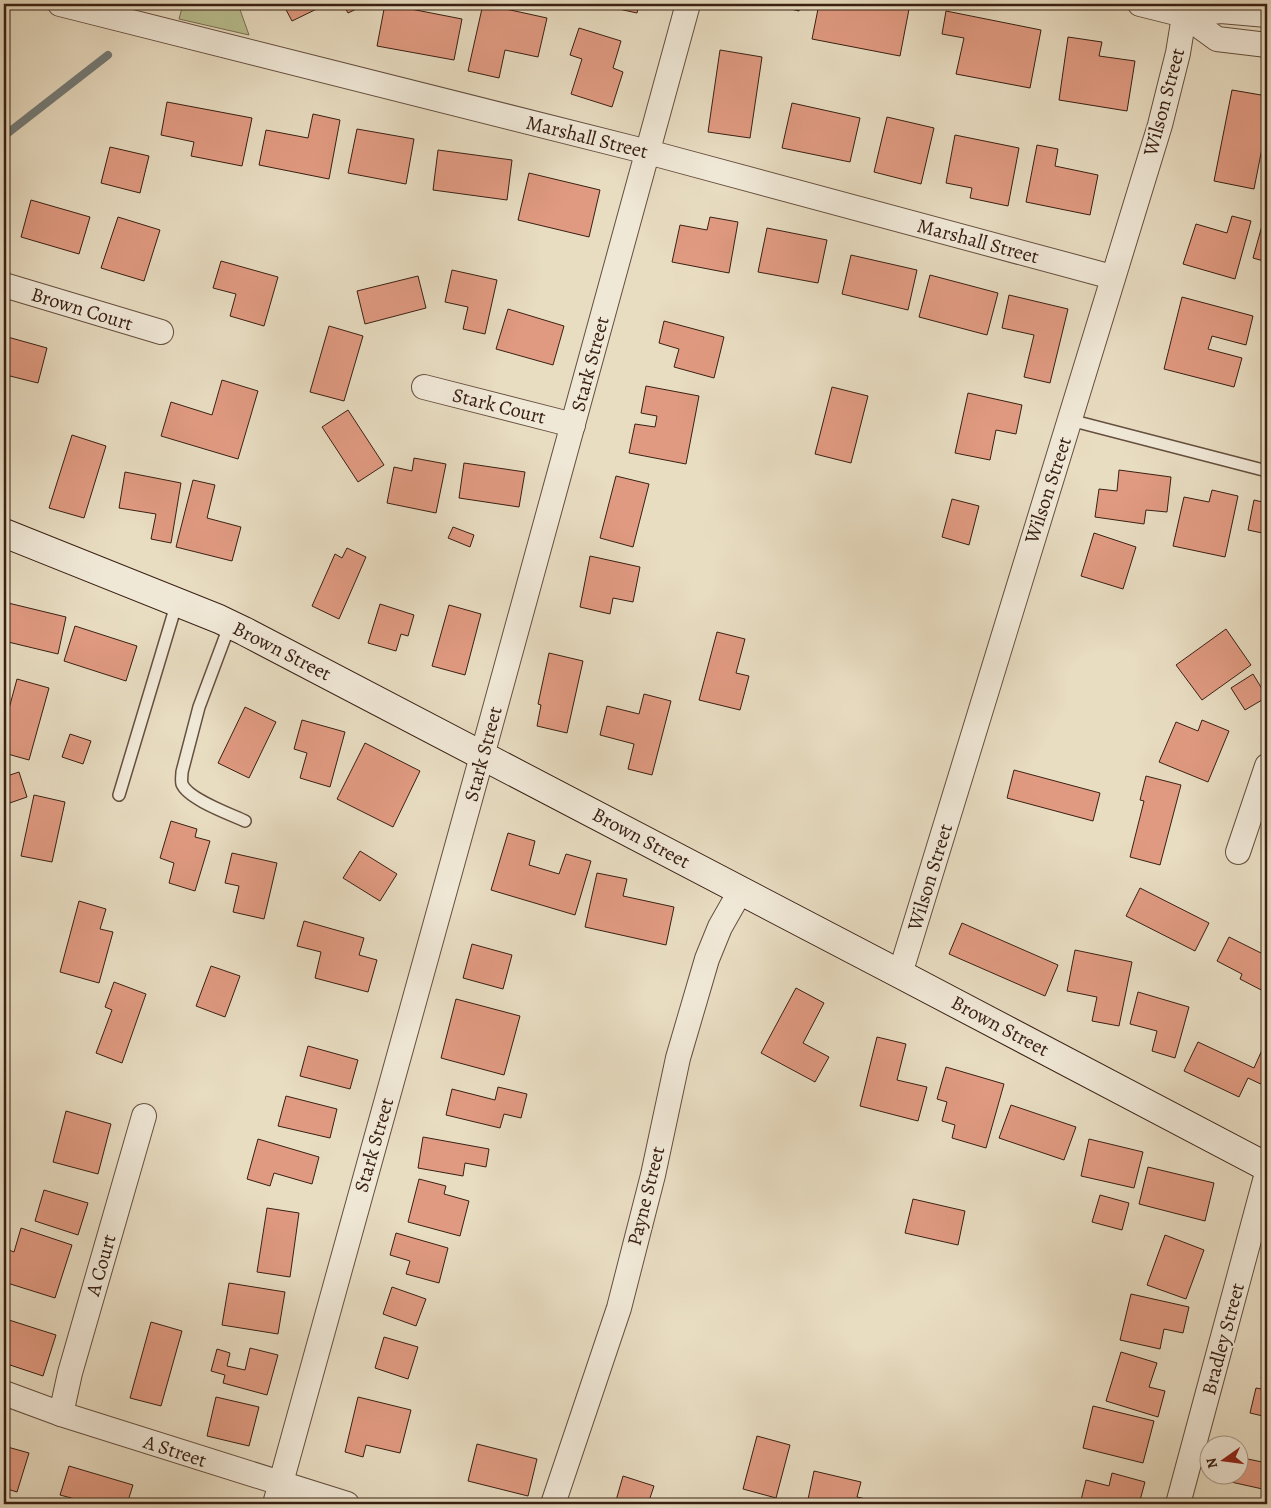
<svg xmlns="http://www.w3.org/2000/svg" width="1271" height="1508" viewBox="0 0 1271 1508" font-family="Alegreya,serif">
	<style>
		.green { fill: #b9bf90; stroke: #797052 }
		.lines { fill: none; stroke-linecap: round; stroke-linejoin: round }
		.stream { stroke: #747c79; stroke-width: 8 }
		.building { fill: #e09a81; stroke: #392013 }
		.lane-casing { stroke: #654f3e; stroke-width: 14 }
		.street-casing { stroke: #654f3e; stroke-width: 26 }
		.secondary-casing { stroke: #392013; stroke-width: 30 }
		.lane { stroke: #f0e8d7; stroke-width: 11 }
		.street { stroke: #f0e8d7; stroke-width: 24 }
		.secondary { stroke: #f0e8d7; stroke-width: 28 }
		.labels { text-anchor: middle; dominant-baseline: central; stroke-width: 4; stroke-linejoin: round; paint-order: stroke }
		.street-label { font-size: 20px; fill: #392013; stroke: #f0e8d7 }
	</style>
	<rect width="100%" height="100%" fill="#e8dcc1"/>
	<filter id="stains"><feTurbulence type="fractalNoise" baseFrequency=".004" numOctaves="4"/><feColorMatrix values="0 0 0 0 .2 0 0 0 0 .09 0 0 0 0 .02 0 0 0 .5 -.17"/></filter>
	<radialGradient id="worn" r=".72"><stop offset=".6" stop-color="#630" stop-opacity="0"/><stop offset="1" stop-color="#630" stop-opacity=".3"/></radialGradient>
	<path class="green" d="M 183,4 L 238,4 L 249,35 L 179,19 Z"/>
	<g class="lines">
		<path class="stream" d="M 4,136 L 108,55"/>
	</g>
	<g class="building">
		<path d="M 283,4 L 327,4 L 292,21 Z"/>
		<path d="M 343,4 L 367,4 L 348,13 Z"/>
		<path d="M 385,4 L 462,19 L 454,60 L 377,46 Z"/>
		<path d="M 483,4 L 547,18 L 538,57 L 505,50 L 499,78 L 468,71 Z"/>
		<path d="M 596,4 L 639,4 L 637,13 Z"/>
		<path d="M 771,4 L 801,4 L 799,11 Z"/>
		<path d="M 819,4 L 873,5 L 910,4 L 900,56 L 812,39 Z"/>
		<path d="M 946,11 L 1041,30 L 1030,88 L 956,74 L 964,38 L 942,34 Z"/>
		<path d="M 579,28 L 621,41 L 613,68 L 623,72 L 612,107 L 571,94 L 582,59 L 570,55 Z"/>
		<path d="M 1068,37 L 1102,42 L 1099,56 L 1135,61 L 1127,111 L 1059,100 Z"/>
		<path d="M 720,50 L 762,57 L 750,138 L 708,132 Z"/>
		<path d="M 1232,90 L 1267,96 L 1267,123 L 1254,189 L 1214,181 Z"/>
		<path d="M 167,102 L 252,118 L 242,166 L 191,156 L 194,142 L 161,135 Z"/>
		<path d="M 792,103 L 860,118 L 850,162 L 782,148 Z"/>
		<path d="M 313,114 L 340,120 L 329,179 L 259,165 L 266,130 L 308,138 Z"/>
		<path d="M 887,117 L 934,128 L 921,184 L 874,172 Z"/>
		<path d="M 357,129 L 414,139 L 406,184 L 348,173 Z"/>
		<path d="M 955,135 L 1019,148 L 1008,206 L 970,198 L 972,188 L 946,183 Z"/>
		<path d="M 1037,145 L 1058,149 L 1055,166 L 1098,175 L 1090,215 L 1026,202 Z"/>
		<path d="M 110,147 L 149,156 L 140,193 L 101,183 Z"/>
		<path d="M 438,150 L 512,160 L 507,200 L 433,190 Z"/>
		<path d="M 529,173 L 600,190 L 589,237 L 518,220 Z"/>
		<path d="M 31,200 L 90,217 L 79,254 L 21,237 Z"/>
		<path d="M 1232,216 L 1251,221 L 1235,279 L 1183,264 L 1196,224 L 1227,233 Z"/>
		<path d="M 118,217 L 160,230 L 144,281 L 101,268 Z"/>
		<path d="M 710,217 L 738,222 L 729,273 L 672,262 L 680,225 L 707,230 Z"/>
		<path d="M 1263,222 L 1267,223 L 1267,262 L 1253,258 Z"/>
		<path d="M 767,228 L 827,240 L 818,283 L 758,272 Z"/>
		<path d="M 851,255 L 917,270 L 908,310 L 842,294 Z"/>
		<path d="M 221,261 L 278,277 L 264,326 L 230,316 L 236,294 L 213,288 Z"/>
		<path d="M 452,270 L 497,280 L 485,334 L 463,329 L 468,307 L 445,302 Z"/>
		<path d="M 930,275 L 998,293 L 987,335 L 919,317 Z"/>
		<path d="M 418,276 L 426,308 L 365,324 L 357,291 Z"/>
		<path d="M 1009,295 L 1068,309 L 1050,383 L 1024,377 L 1034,335 L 1002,328 Z"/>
		<path d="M 1182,297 L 1253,316 L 1246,345 L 1212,336 L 1208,349 L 1242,358 L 1234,387 L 1164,369 Z"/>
		<path d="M 508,309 L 564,326 L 553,365 L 496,349 Z"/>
		<path d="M 664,321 L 724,337 L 714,378 L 674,367 L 679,349 L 659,343 Z"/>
		<path d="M 329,326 L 363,336 L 344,401 L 310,392 Z"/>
		<path d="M 4,336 L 47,348 L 38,383 L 10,376 L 4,399 Z"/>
		<path d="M 222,380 L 258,391 L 238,459 L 161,436 L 171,402 L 212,415 Z"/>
		<path d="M 646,386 L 699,396 L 686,464 L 629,453 L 635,424 L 655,427 L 657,416 L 641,413 Z"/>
		<path d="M 832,387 L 868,396 L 851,463 L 815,454 Z"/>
		<path d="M 968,393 L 1022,405 L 1016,434 L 996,430 L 990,460 L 955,453 Z"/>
		<path d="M 348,410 L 384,465 L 358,482 L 322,427 Z"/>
		<path d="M 72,435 L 106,446 L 84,518 L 49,508 Z"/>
		<path d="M 414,458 L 446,464 L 436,513 L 387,503 L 394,467 L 412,471 Z"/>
		<path d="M 464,463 L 525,472 L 519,507 L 459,498 Z"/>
		<path d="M 1119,470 L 1171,477 L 1167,512 L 1146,510 L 1144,524 L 1095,517 L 1099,489 L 1117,491 Z"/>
		<path d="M 125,472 L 181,483 L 171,543 L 151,539 L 156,514 L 119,508 Z"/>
		<path d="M 616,476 L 649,484 L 633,547 L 600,538 Z"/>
		<path d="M 193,480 L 215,485 L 207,518 L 241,527 L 232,561 L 176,547 Z"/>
		<path d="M 1212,490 L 1238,496 L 1225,557 L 1173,546 L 1184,497 L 1209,502 Z"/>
		<path d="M 952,499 L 979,506 L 969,545 L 942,537 Z"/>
		<path d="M 1254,500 L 1267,503 L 1267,534 L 1248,530 Z"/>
		<path d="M 453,527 L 474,535 L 470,547 L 448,538 Z"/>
		<path d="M 1094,533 L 1136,547 L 1123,589 L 1081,576 Z"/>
		<path d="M 1267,541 L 1267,569 L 1262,568 Z"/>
		<path d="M 347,548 L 366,557 L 339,619 L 312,606 L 335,554 L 342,558 Z"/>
		<path d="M 590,556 L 640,567 L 633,602 L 613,598 L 610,614 L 580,607 Z"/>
		<path d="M 4,602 L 66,617 L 58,654 L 4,641 Z"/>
		<path d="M 380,604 L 414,615 L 408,636 L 401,634 L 396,651 L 368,643 Z"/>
		<path d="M 449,605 L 481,614 L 465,675 L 432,666 Z"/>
		<path d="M 75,626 L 137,646 L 126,681 L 64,661 Z"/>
		<path d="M 1226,629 L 1251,665 L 1202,700 L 1176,665 Z"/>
		<path d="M 717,632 L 745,639 L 736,673 L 749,676 L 740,710 L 699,700 Z"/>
		<path d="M 549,653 L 583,661 L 567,733 L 537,726 L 541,705 L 538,704 Z"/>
		<path d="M 1253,674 L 1267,697 L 1245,710 L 1231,688 Z"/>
		<path d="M 17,679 L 49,688 L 29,760 L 4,753 L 4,727 Z"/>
		<path d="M 644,694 L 671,701 L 652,775 L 628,769 L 634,744 L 600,735 L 607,706 L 639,714 Z"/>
		<path d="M 245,707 L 276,722 L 249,778 L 218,763 Z"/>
		<path d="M 302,720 L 345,732 L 330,787 L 300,778 L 307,753 L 294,749 Z"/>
		<path d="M 1202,720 L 1229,731 L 1208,782 L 1159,762 L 1176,722 L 1198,731 Z"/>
		<path d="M 70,734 L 91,741 L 83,764 L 62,757 Z"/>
		<path d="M 365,743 L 420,771 L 393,827 L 337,799 Z"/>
		<path d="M 1014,770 L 1100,793 L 1093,821 L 1007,798 Z"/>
		<path d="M 19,772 L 27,797 L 4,805 L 4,777 Z"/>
		<path d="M 1146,776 L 1181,785 L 1160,865 L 1130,857 L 1144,801 L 1140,800 Z"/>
		<path d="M 34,795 L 65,802 L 52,862 L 21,856 Z"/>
		<path d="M 171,821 L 197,829 L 195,837 L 210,841 L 195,891 L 169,883 L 174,863 L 160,858 Z"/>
		<path d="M 508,833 L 535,841 L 529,865 L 559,874 L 566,854 L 591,861 L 575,915 L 491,890 Z"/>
		<path d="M 360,851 L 397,874 L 380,901 L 343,878 Z"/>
		<path d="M 232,853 L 277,863 L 264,919 L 233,912 L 239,886 L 225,883 Z"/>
		<path d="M 597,873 L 627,879 L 623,896 L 674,907 L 666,945 L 585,927 Z"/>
		<path d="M 1140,888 L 1209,923 L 1195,951 L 1126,916 Z"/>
		<path d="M 79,901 L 106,909 L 100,929 L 113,932 L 99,983 L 60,972 Z"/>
		<path d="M 304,921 L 364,938 L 359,955 L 377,960 L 368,992 L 315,978 L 321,952 L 297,946 Z"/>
		<path d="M 962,923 L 1058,965 L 1045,996 L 949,954 Z"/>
		<path d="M 1229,937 L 1267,956 L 1267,993 L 1240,979 L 1242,974 L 1217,961 Z"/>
		<path d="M 472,944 L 512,955 L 503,989 L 463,978 Z"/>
		<path d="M 1075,950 L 1132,962 L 1119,1026 L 1092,1021 L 1097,997 L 1067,991 Z"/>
		<path d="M 211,966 L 240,976 L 225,1017 L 196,1006 Z"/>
		<path d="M 114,982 L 146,994 L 122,1063 L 96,1053 L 112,1010 L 105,1007 Z"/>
		<path d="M 796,988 L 824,1003 L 803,1043 L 829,1057 L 815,1082 L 761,1053 Z"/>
		<path d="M 1138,992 L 1189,1007 L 1175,1058 L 1152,1051 L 1157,1031 L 1130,1024 Z"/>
		<path d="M 456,999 L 520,1016 L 504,1075 L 441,1058 Z"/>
		<path d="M 877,1037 L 906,1044 L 897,1080 L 927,1087 L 918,1121 L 860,1106 Z"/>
		<path d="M 1198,1042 L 1254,1068 L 1262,1050 L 1267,1053 L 1267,1087 L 1248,1078 L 1239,1097 L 1184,1071 Z"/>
		<path d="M 308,1046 L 358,1060 L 350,1089 L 300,1076 Z"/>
		<path d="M 946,1067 L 1004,1084 L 986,1148 L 952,1138 L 955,1125 L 942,1121 L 947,1102 L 937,1099 Z"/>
		<path d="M 498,1087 L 527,1094 L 521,1118 L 504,1114 L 500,1128 L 446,1115 L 452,1089 L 495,1100 Z"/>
		<path d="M 286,1096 L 337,1109 L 330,1138 L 278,1126 Z"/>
		<path d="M 1011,1105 L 1076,1127 L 1064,1160 L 999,1138 Z"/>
		<path d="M 66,1111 L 111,1124 L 98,1174 L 53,1162 Z"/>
		<path d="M 423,1137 L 489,1149 L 486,1167 L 465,1163 L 463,1176 L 418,1168 Z"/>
		<path d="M 258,1139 L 319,1157 L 312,1184 L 274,1173 L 270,1186 L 247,1179 Z"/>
		<path d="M 1089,1139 L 1143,1152 L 1134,1188 L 1081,1176 Z"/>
		<path d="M 1148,1167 L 1214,1183 L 1205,1221 L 1139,1204 Z"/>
		<path d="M 419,1179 L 446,1186 L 444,1194 L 469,1201 L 460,1236 L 408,1222 Z"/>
		<path d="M 44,1190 L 88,1203 L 78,1235 L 35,1221 Z"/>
		<path d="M 1100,1195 L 1129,1203 L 1122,1230 L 1092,1222 Z"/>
		<path d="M 913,1199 L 965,1211 L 958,1245 L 905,1233 Z"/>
		<path d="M 267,1208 L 299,1213 L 290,1277 L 257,1272 Z"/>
		<path d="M 21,1228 L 72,1245 L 55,1298 L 4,1282 L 4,1248 L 14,1252 Z"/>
		<path d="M 396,1233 L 448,1248 L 439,1283 L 406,1274 L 410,1261 L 390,1255 Z"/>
		<path d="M 1165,1235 L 1204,1250 L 1186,1299 L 1147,1285 Z"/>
		<path d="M 229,1283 L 285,1292 L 278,1334 L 222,1325 Z"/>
		<path d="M 392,1287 L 426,1299 L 416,1326 L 383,1314 Z"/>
		<path d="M 1131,1294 L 1189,1307 L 1183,1333 L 1164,1329 L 1160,1349 L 1120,1340 Z"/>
		<path d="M 9,1320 L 56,1335 L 43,1376 L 4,1363 L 4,1337 Z"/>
		<path d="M 151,1322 L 182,1331 L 161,1406 L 130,1398 Z"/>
		<path d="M 384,1337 L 418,1347 L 408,1379 L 375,1368 Z"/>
		<path d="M 250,1348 L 278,1355 L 267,1395 L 223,1383 L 225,1375 L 211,1371 L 217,1349 L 230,1353 L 227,1366 L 245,1370 Z"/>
		<path d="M 1121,1352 L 1157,1363 L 1149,1387 L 1165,1391 L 1158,1417 L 1106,1401 Z"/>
		<path d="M 1267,1360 L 1267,1381 L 1261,1378 Z"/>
		<path d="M 1256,1388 L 1267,1390 L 1267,1417 L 1250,1413 Z"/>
		<path d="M 216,1397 L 259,1407 L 249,1446 L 207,1436 Z"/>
		<path d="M 358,1397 L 411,1410 L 400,1453 L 366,1445 L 363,1457 L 345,1452 Z"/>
		<path d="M 1093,1406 L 1154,1421 L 1143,1463 L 1083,1448 Z"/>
		<path d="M 757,1436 L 790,1445 L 776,1498 L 743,1489 Z"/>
		<path d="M 477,1444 L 537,1459 L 528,1496 L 468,1481 Z"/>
		<path d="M 4,1446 L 29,1453 L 17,1492 L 4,1488 Z"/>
		<path d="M 1238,1457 L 1267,1463 L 1267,1490 L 1231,1482 L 1232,1476 L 1238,1476 Z"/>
		<path d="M 69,1466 L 133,1485 L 127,1504 L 73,1504 L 75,1499 L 60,1495 Z"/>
		<path d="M 814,1471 L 861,1482 L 857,1497 L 889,1504 L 807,1504 Z"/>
		<path d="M 1112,1473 L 1145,1482 L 1139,1504 L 1080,1504 L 1086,1480 L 1109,1486 Z"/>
		<path d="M 623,1476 L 654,1486 L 648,1504 L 615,1504 Z"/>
	</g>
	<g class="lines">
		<defs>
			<g id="lane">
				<path d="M 1070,420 L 1267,471"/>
				<path d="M 230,624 L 199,707 L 182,772 C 182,776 181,780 182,784 C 188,799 230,814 245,821"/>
				<path d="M 119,795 L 177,602"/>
			</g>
			<g id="street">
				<path d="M 60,4 L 648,152 L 1112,277"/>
				<path d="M 1140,4 L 1184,15 L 1221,11 L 1267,15"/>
				<path d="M 1184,15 L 1217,39 L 1267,45"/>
				<path d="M 4,285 L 161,332"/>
				<path d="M 424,387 L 573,425"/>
				<path d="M 1238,852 L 1267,766"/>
				<path d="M 900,974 L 1160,125 L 1178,53 L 1186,4"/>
				<path d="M 4,1393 L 61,1414 L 347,1504"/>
				<path d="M 61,1414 L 70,1373 L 144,1116"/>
				<path d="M 275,1504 L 482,756 L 688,4"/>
				<path d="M 553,1504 L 619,1308 L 653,1175 L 678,1058 L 707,959 L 720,927 L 741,890"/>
				<path d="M 1178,1504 L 1267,1173"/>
			</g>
			<path id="secondary" d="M 4,533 L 219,619 L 244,631 L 900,974 L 1267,1167"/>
		</defs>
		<use href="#lane" class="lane-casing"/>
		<use href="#street" class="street-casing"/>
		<use href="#secondary" class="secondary-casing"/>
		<use href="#lane" class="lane"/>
		<use href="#street" class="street"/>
		<use href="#secondary" class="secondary"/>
	</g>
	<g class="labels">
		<g class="street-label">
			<text transform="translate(1164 102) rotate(-75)">Wilson Street</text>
			<text transform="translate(587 137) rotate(14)">Marshall Street</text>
			<text transform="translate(978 241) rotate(15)">Marshall Street</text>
			<text transform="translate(82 309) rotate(17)">Brown Court</text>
			<text transform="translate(590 364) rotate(-75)">Stark Street</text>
			<text transform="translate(499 406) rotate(14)">Stark Court</text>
			<text transform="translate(1048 490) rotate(-72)">Wilson Street</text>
			<text transform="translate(282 651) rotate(27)">Brown Street</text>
			<text transform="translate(483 754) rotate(-75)">Stark Street</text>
			<text transform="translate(641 838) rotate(28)">Brown Street</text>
			<text transform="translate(930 877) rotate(-73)">Wilson Street</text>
			<text transform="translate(1000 1026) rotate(28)">Brown Street</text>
			<text transform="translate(374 1145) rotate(-74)">Stark Street</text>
			<text transform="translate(646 1196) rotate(-76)">Payne Street</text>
			<text transform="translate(101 1265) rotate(-74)">A Court</text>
			<text transform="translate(1223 1339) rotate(-75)">Bradley Street</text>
			<text transform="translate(175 1451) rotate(18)">A Street</text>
		</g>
	</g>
	<rect width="1271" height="1508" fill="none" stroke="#e8dcc1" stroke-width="20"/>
	<rect x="5" y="5" width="1261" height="1498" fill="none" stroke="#392013" stroke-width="2.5"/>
	<rect x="10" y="10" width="1251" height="1488" fill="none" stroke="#392013"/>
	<g transform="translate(1224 1460) rotate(256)"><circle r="24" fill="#f0e8d7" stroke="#a79889"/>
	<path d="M0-4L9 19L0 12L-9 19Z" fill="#8f2418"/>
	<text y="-8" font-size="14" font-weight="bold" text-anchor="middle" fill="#392013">N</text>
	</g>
	<rect width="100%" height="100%" filter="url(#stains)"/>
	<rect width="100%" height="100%" fill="url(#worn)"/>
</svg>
